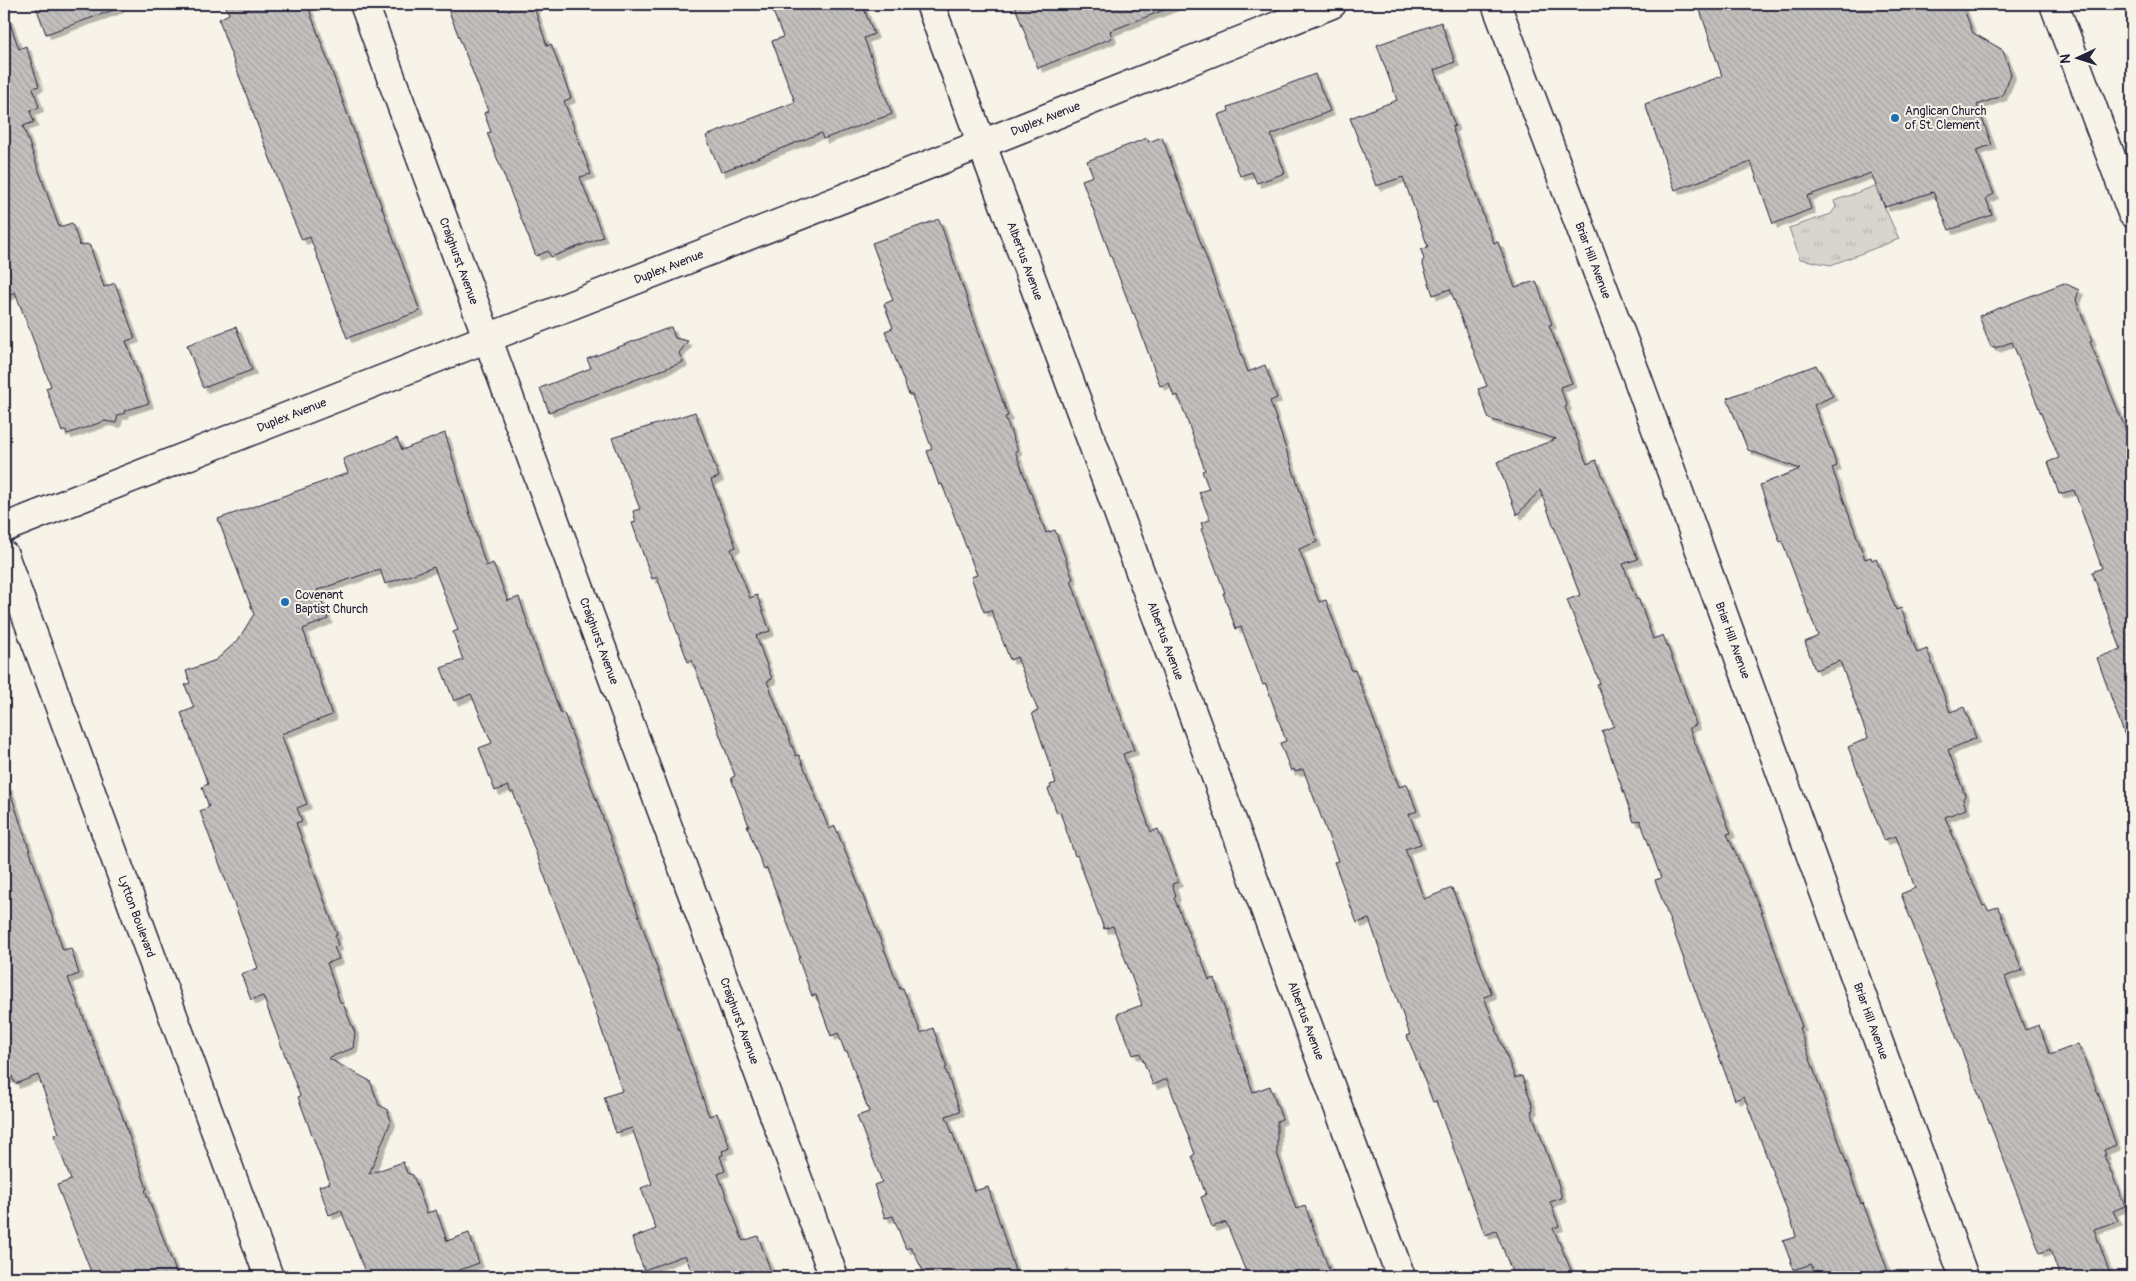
<svg xmlns="http://www.w3.org/2000/svg" width="2136" height="1281" viewBox="0 0 2136 1281" font-family="Pangolin,sans-serif">
	<style>
		.park { fill: url(#park-tufts); stroke: #7d7c85 }
		.building { fill: url(#building-back-hatch); stroke: #22223b; filter: url(#shadow) }
		.lines { fill: none; stroke-linecap: round; stroke-linejoin: round }
		.minor-casing { stroke: #22223b; stroke-width: 31 }
		.minor { stroke: #f7f3e8; stroke-width: 28 }
		.poi-dot { fill: #1f6fb2; stroke: #f7f3e8; stroke-width: 2 }
		.labels { text-anchor: middle; dominant-baseline: central; stroke-width: 4; stroke-linejoin: round; paint-order: stroke }
		.poi-label { font-size: 12px; fill: #22223b; stroke: #f7f3e8; text-anchor: start }
		.street-label { font-size: 12px; fill: #22223b; stroke: #f7f3e8 }
	</style>
	<defs>
		<pattern id="park-tufts" width="24" height="20" patternUnits="userSpaceOnUse" patternTransform="scale(1.25)"><rect width="24" height="20" fill="#d8d5cf"/><path d="M3 7l-1-3M5 7V3M7 7l1-3M15 17l-1-3M17 17v-4M19 17l1-3" fill="none" stroke="#b9b7b3"/></pattern>
		<pattern id="building-back-hatch" width="6" height="6" patternUnits="userSpaceOnUse" patternTransform="scale(1.25)"><rect width="6" height="6" fill="#c2bfbd"/><path d="M-1 5l2 2M0 0l6 6M5-1l2 2" fill="none" stroke="#a6a4a3"/></pattern>
		<filter id="shadow"><feDropShadow dx="4.5" dy="4.5" stdDeviation="0" flood-color="#0004"/></filter>
	</defs>
	<rect width="100%" height="100%" fill="#f7f3e8"/>
	<filter id="ink" filterUnits="userSpaceOnUse"><feTurbulence type="fractalNoise" baseFrequency=".02" numOctaves="2"/><feDisplacementMap in="SourceGraphic" scale="10" xChannelSelector="R" yChannelSelector="G"/><feConvolveMatrix kernelMatrix="1 2 1 2 8 2 1 2 1" color-interpolation-filters="sRGB"/></filter>
	<g filter="url(#ink)">
		<path class="park" d="M 1875,186 L 1899,239 L 1831,265 L 1800,259 L 1789,228 L 1831,214 L 1836,207 L 1834,201 Z"/>
		<g class="building">
			<path d="M 35,4 L 118,4 L 119,8 L 46,34 Z"/>
			<path d="M 225,4 L 307,4 L 420,311 L 347,338 L 310,237 L 302,240 L 292,217 L 225,38 L 219,19 L 229,14 Z"/>
			<path d="M 446,4 L 533,4 L 547,46 L 551,44 L 571,98 L 564,101 L 591,174 L 580,177 L 603,237 L 551,257 L 548,251 L 536,256 L 487,133 L 491,132 L 484,113 L 488,111 Z"/>
			<path d="M 787,4 L 862,4 L 874,34 L 864,38 L 892,114 L 823,139 L 821,133 L 721,172 L 706,136 L 795,102 L 772,41 L 783,37 L 772,9 Z"/>
			<path d="M 1014,4 L 1173,4 L 1174,6 L 1110,31 L 1112,38 L 1038,68 Z"/>
			<path d="M 1698,4 L 1962,4 L 1973,33 L 2003,50 L 2011,74 L 2002,96 L 1977,105 L 1992,145 L 1976,150 L 1994,194 L 1986,198 L 1992,215 L 1949,230 L 1933,192 L 1885,207 L 1871,173 L 1807,196 L 1811,209 L 1773,224 L 1751,162 L 1675,190 L 1645,104 L 1722,76 Z"/>
			<path d="M 8,18 L 19,49 L 26,46 L 39,86 L 33,88 L 39,107 L 30,111 L 34,122 L 23,126 L 59,227 L 72,223 L 80,246 L 87,244 L 90,246 L 104,287 L 115,283 L 135,338 L 126,341 L 149,403 L 124,411 L 125,413 L 118,415 L 116,423 L 105,421 L 67,434 L 66,430 L 62,432 L 46,388 L 51,386 L 15,292 L 4,297 L 4,19 Z"/>
			<path d="M 1441,22 L 1455,62 L 1434,70 L 1455,126 L 1452,127 L 1487,226 L 1494,243 L 1498,242 L 1515,287 L 1536,281 L 1552,324 L 1549,325 L 1572,383 L 1560,387 L 1567,406 L 1565,407 L 1587,464 L 1596,460 L 1638,559 L 1623,564 L 1636,599 L 1639,600 L 1653,639 L 1663,635 L 1683,686 L 1696,725 L 1689,728 L 1731,833 L 1727,834 L 1760,908 L 1802,1027 L 1799,1028 L 1861,1204 L 1863,1203 L 1890,1277 L 1816,1277 L 1811,1264 L 1794,1270 L 1783,1241 L 1796,1237 L 1794,1229 L 1744,1096 L 1735,1100 L 1655,880 L 1661,878 L 1640,820 L 1634,822 L 1602,731 L 1614,726 L 1597,684 L 1600,683 L 1567,600 L 1580,595 L 1540,490 L 1517,515 L 1497,462 L 1556,439 L 1489,419 L 1478,389 L 1487,386 L 1450,289 L 1433,295 L 1422,262 L 1424,259 L 1421,250 L 1428,247 L 1403,177 L 1376,186 L 1350,118 L 1397,100 L 1377,45 Z"/>
			<path d="M 1315,74 L 1330,111 L 1271,135 L 1285,173 L 1257,183 L 1252,172 L 1240,176 L 1218,115 L 1229,111 L 1228,107 Z"/>
			<path d="M 1162,137 L 1248,372 L 1265,365 L 1277,398 L 1270,401 L 1317,542 L 1299,549 L 1319,602 L 1326,600 L 1352,671 L 1355,670 L 1399,787 L 1407,784 L 1417,811 L 1409,814 L 1421,844 L 1405,849 L 1424,899 L 1452,888 L 1465,922 L 1492,994 L 1484,997 L 1515,1078 L 1522,1076 L 1531,1101 L 1533,1110 L 1531,1111 L 1558,1183 L 1562,1198 L 1550,1202 L 1559,1226 L 1553,1228 L 1574,1277 L 1514,1277 L 1496,1231 L 1485,1235 L 1436,1101 L 1433,1102 L 1407,1036 L 1410,1035 L 1369,919 L 1357,923 L 1334,862 L 1338,861 L 1303,769 L 1295,772 L 1294,769 L 1291,771 L 1280,743 L 1286,741 L 1266,684 L 1263,685 L 1241,627 L 1236,629 L 1223,593 L 1225,593 L 1201,529 L 1203,528 L 1201,523 L 1210,520 L 1199,492 L 1209,489 L 1202,471 L 1205,470 L 1178,395 L 1174,397 L 1169,383 L 1160,386 L 1134,313 L 1133,314 L 1082,180 L 1093,176 L 1087,161 L 1147,138 L 1149,142 Z"/>
			<path d="M 939,219 L 1008,416 L 1005,417 L 1018,451 L 1015,451 L 1046,533 L 1055,530 L 1073,579 L 1071,580 L 1085,621 L 1134,750 L 1123,754 L 1151,832 L 1158,829 L 1178,882 L 1172,884 L 1176,896 L 1174,898 L 1198,956 L 1200,955 L 1209,980 L 1214,978 L 1253,1092 L 1270,1086 L 1282,1119 L 1277,1121 L 1277,1153 L 1296,1209 L 1305,1206 L 1332,1277 L 1248,1277 L 1226,1222 L 1212,1227 L 1201,1197 L 1206,1195 L 1192,1156 L 1195,1154 L 1167,1079 L 1153,1085 L 1140,1053 L 1133,1055 L 1117,1014 L 1142,1005 L 1113,926 L 1104,929 L 1077,855 L 1075,856 L 1060,812 L 1057,813 L 1048,789 L 1051,788 L 1050,785 L 1056,783 L 1032,713 L 1038,711 L 1017,657 L 1010,660 L 991,610 L 984,612 L 971,577 L 977,575 L 942,484 L 939,485 L 927,451 L 932,449 L 912,395 L 909,395 L 885,331 L 893,328 L 884,304 L 893,300 L 872,243 Z"/>
			<path d="M 2064,283 L 2079,290 L 2076,300 L 2092,341 L 2090,342 L 2132,445 L 2132,746 L 2129,747 L 2097,658 L 2121,649 L 2092,572 L 2102,568 L 2074,490 L 2059,494 L 2048,462 L 2059,458 L 2012,342 L 1995,348 L 1994,346 L 1991,347 L 1979,316 Z"/>
			<path d="M 236,327 L 252,370 L 203,388 L 187,345 Z"/>
			<path d="M 671,327 L 675,338 L 688,341 L 679,353 L 683,362 L 549,412 L 540,388 L 591,368 L 587,359 Z"/>
			<path d="M 1816,365 L 1833,396 L 1814,405 L 1837,466 L 1832,468 L 1865,559 L 1871,557 L 1872,560 L 1876,558 L 1896,610 L 1901,608 L 1917,653 L 1927,649 L 1950,712 L 1964,707 L 1976,738 L 1948,750 L 1965,795 L 1963,799 L 1966,809 L 1945,817 L 1983,906 L 1986,905 L 1988,910 L 1998,907 L 2022,970 L 2005,977 L 2025,1030 L 2039,1025 L 2050,1055 L 2078,1044 L 2098,1093 L 2116,1145 L 2104,1150 L 2106,1155 L 2104,1155 L 2125,1206 L 2113,1211 L 2118,1221 L 2094,1229 L 2111,1277 L 2060,1277 L 2050,1249 L 2040,1253 L 1901,894 L 1915,888 L 1896,836 L 1884,840 L 1848,747 L 1868,738 L 1840,661 L 1815,670 L 1805,642 L 1818,636 L 1782,541 L 1780,542 L 1760,485 L 1800,469 L 1748,450 L 1727,398 Z"/>
			<path d="M 695,412 L 719,477 L 711,480 L 736,547 L 731,549 L 750,598 L 757,595 L 770,631 L 756,636 L 772,679 L 767,681 L 796,756 L 799,755 L 829,829 L 835,826 L 900,989 L 903,988 L 921,1033 L 933,1028 L 947,1067 L 945,1068 L 960,1111 L 946,1116 L 974,1191 L 988,1187 L 1017,1277 L 926,1277 L 911,1247 L 906,1249 L 893,1216 L 885,1218 L 874,1185 L 882,1182 L 857,1116 L 869,1112 L 847,1051 L 845,1052 L 838,1033 L 831,1036 L 816,995 L 812,996 L 798,958 L 800,957 L 767,868 L 764,870 L 747,826 L 749,826 L 731,778 L 735,776 L 692,660 L 688,662 L 657,577 L 652,579 L 632,523 L 636,522 L 633,511 L 640,509 L 612,438 Z"/>
			<path d="M 445,433 L 486,566 L 493,563 L 508,601 L 519,597 L 536,648 L 561,714 L 564,713 L 629,888 L 709,1116 L 717,1113 L 730,1148 L 722,1151 L 723,1155 L 720,1156 L 725,1171 L 718,1174 L 743,1241 L 758,1236 L 773,1277 L 694,1277 L 685,1255 L 644,1270 L 632,1238 L 656,1229 L 641,1188 L 652,1184 L 632,1128 L 616,1133 L 604,1097 L 622,1091 L 595,1010 L 513,792 L 511,793 L 508,786 L 495,791 L 479,748 L 492,743 L 471,694 L 454,701 L 441,668 L 463,660 L 453,632 L 458,630 L 434,567 L 385,584 L 380,569 L 317,590 L 328,619 L 303,629 L 332,715 L 281,734 L 307,804 L 297,808 L 302,821 L 296,823 L 337,935 L 335,936 L 338,946 L 334,947 L 339,959 L 327,963 L 340,1002 L 343,1004 L 355,1033 L 353,1048 L 328,1058 L 370,1081 L 379,1105 L 387,1109 L 391,1121 L 369,1174 L 403,1162 L 407,1173 L 413,1175 L 427,1213 L 436,1210 L 447,1241 L 469,1233 L 479,1263 L 440,1277 L 367,1277 L 341,1210 L 329,1215 L 319,1186 L 330,1183 L 298,1097 L 300,1096 L 263,996 L 251,1000 L 241,974 L 258,968 L 200,811 L 209,807 L 202,787 L 208,784 L 181,713 L 194,708 L 185,685 L 190,683 L 186,671 L 216,660 L 238,640 L 254,614 L 218,519 L 348,473 L 343,459 L 397,438 L 402,450 Z"/>
			<path d="M 8,786 L 63,950 L 71,948 L 79,974 L 68,978 L 122,1115 L 147,1189 L 145,1190 L 178,1277 L 93,1277 L 57,1185 L 71,1180 L 54,1135 L 59,1133 L 38,1075 L 15,1084 L 12,1076 L 4,1080 L 4,787 Z"/>
		</g>
		<g class="lines">
			<defs>
				<g id="minor">
					<path id="s1" d="M 364,4 L 834,1277"/>
					<path id="s2" d="M 930,4 L 1401,1277"/>
					<path id="s3" d="M 1496,4 L 1636,374 L 1964,1277"/>
					<path d="M 2054,4 L 2132,213"/>
					<path id="s4" d="M 4,528 L 1012,132 L 1332,4"/>
					<path id="s5" d="M 4,555 L 269,1277"/>
				</g>
			</defs>
			<use href="#minor" class="minor-casing"/>
			<use href="#minor" class="minor"/>
		</g>
	</g>
	<g class="poi-dot">
		<circle cx="1895" cy="118" r="5"/>
		<circle cx="285" cy="602" r="5"/>
	</g>
	<g class="labels">
		<g class="poi-label">
			<text x="1905" y="111">Anglican Church<tspan x="1905" dy="14">of St. Clement</tspan></text>
			<text x="295" y="595">Covenant<tspan x="295" dy="14">Baptist Church</tspan></text>
		</g>
		<g class="street-label">
			<text stroke="none"><textPath href="#s4" startOffset="1119">Duplex Avenue</textPath></text>
			<text stroke="none"><textPath href="#s3" startOffset="274">Briar Hill Avenue</textPath></text>
			<text stroke="none"><textPath href="#s2" startOffset="274">Albertus Avenue</textPath></text>
			<text stroke="none"><textPath href="#s1" startOffset="274">Craighurst Avenue</textPath></text>
			<text stroke="none"><textPath href="#s4" startOffset="714">Duplex Avenue</textPath></text>
			<text stroke="none"><textPath href="#s4" startOffset="309">Duplex Avenue</textPath></text>
			<text stroke="none"><textPath href="#s2" startOffset="679">Albertus Avenue</textPath></text>
			<text stroke="none"><textPath href="#s3" startOffset="679">Briar Hill Avenue</textPath></text>
			<text stroke="none"><textPath href="#s1" startOffset="679">Craighurst Avenue</textPath></text>
			<text stroke="none"><textPath href="#s5" startOffset="385">Lytton Boulevard</textPath></text>
			<text stroke="none"><textPath href="#s1" startOffset="1084">Craighurst Avenue</textPath></text>
			<text stroke="none"><textPath href="#s2" startOffset="1084">Albertus Avenue</textPath></text>
			<text stroke="none"><textPath href="#s3" startOffset="1084">Briar Hill Avenue</textPath></text>
		</g>
	</g>
	<rect width="2136" height="1281" fill="none" stroke="#f7f3e8" stroke-width="20"/>
	<rect x="10" y="10" width="2116" height="1261" fill="none" stroke="#22223b" stroke-width="2" filter="url(#ink)"/>
	<g transform="translate(2078 58) rotate(266)" stroke="#f7f3e8" stroke-width="4" paint-order="stroke">
	<path d="M0-4L9 19L0 12L-9 19Z" fill="#22223b"/>
	<text y="-8" font-size="14" font-weight="bold" text-anchor="middle" fill="#22223b">N</text>
	</g>
</svg>
